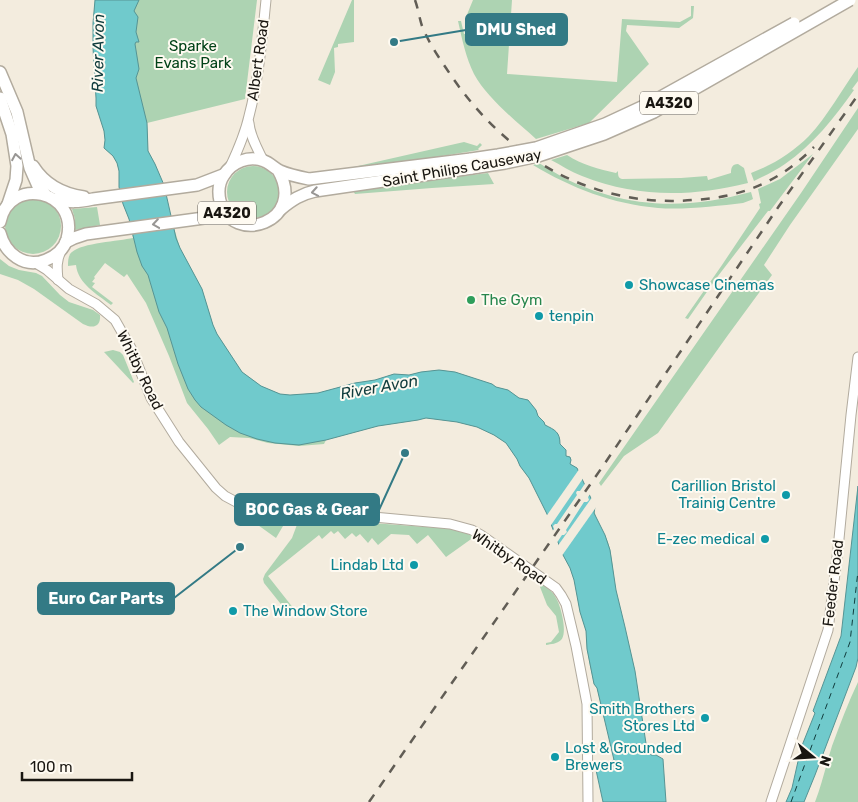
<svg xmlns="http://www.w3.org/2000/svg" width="858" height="802" viewBox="0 0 858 802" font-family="Rubik,sans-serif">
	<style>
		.green { fill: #add3b2 }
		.water { fill: #70cacc; stroke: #569494 }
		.pier { fill: #f3ecde }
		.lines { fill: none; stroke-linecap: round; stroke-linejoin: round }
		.ferry { stroke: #113d3e; stroke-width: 1; stroke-dasharray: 6 5; stroke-linecap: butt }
		.minor-casing { stroke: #b2ab9e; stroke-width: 11 }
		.major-casing { stroke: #b2ab9e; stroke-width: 14 }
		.minor { stroke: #fff; stroke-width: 9 }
		.major { stroke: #fff; stroke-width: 11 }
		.rail { stroke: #615d55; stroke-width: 2.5; stroke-dasharray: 9 9; stroke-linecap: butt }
		.major-bridge-casing { stroke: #b2ab9e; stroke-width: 14; stroke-linecap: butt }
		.major-bridge { stroke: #fff; stroke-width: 11 }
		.oneway { stroke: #989694 }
		.culture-dot { fill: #0f9aa8; stroke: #fefaf1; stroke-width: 2 }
		.leisure-dot { fill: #2e9e5b; stroke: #fefaf1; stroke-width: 2 }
		.labels { text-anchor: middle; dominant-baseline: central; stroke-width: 4; stroke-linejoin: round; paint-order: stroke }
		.shield { fill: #fefaf1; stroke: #5e5a54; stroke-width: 1 }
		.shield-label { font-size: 14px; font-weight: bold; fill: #191611 }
		.park-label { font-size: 15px; fill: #014217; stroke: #fefaf1 }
		.street-label { font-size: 15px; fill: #191611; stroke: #fefaf1 }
		.culture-label { font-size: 15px; fill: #0d838f; stroke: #fefaf1; text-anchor: start }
		.leisure-label { font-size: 15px; fill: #27864d; stroke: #fefaf1; text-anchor: start }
		.water-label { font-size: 16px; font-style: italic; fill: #113d3e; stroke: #fefaf1 }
		.leader { fill: none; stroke: #337a85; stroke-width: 2 }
		.callout-dot { fill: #337a85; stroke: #fefaf1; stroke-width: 2 }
		.callout { fill: #337a85; stroke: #337a85; stroke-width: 2 }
		.callout-label { font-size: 16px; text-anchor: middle; font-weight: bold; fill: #fff }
	</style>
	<rect width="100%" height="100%" fill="#f3ecde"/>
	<g class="green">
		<path d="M 95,0 L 209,390 L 487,411 L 577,546 L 605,723 L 597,688 L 594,684 L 590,666 L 587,649 L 586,631 L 580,612 L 574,579 L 570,568 L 563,555 L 547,514 L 529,478 L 520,466 L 517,459 L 506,443 L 494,435 L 477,427 L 457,422 L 426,418 L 418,420 L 378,426 L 326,440 L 324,444 L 299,446 L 268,443 L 249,438 L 230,437 L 219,445 L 208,429 L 187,403 L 169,356 L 146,303 L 127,274 L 124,277 L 105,263 L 94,277 L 95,278 L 92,282 L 95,283 L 92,287 L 113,303 L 111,305 C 97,294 78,284 76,265 L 68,266 C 68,261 68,255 72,252 C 82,243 119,241 133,238 L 129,219 L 123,204 L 119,187 L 119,171 L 117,163 L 113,156 L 104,148 L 105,140 L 104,131 L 96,106 L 96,98 L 93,48 L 93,23 Z"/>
		<path d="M 123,0 L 257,0 L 245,99 L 147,123 L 148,151 L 155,164 L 180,248 L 202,289 L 213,325 L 217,334 L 242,372 L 261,386 L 280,394 L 290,395 L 318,393 L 355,383 L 375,380 L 394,374 L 409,375 L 421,372 L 439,370 L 455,372 L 492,384 L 496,387 L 508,390 L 519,398 L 528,400 L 536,410 L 538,416 L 544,422 L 545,425 C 555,430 560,432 560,444 L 566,450 L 566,456 L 570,457 L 571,460 L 570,464 L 577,468 L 595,507 C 593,519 604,531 608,542 C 613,558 613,575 616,592 C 622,618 629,644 635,671 L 554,451 L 389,394 L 244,396 L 153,207 Z"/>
		<path d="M 352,0 L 354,0 L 354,42 L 338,44 L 338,47 L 334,48 L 335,72 L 330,85 L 318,80 Z"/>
		<path d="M 473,0 L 512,0 L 507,74 L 617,82 L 622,19 L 680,22 L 691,16 L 691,6 L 694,6 L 693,18 L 679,28 L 627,25 L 626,31 L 649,64 L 589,123 L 536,139 C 516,121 487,98 474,74 C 466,58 462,39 458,21 L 461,21 L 464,34 L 468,34 L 466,17 Z"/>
		<path d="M 858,67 L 858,81 L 852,89 L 854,90 C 834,118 813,145 785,164 C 775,171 764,176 754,181 L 751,173 C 773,165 793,152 809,136 C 827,117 843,88 858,67 Z"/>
		<path d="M 858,108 L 858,129 L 790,225 L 764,265 L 772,275 L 728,335 L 658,433 L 624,456 L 601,486 L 599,483 L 801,193 Z"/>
		<path d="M 464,142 L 477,146 L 480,143 L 482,145 L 478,149 L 479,150 L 337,173 L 336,171 Z"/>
		<path d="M 813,154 L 770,211 L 768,211 L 718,276 L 688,319 L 685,318 L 722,265 L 760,208 L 759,204 L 761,203 L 758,189 L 780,179 Z"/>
		<path d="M 567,155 C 582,165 599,169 616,173 L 618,171 C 618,175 618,178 622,179 L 681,178 L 707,176 L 708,180 L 731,173 C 731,168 732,164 738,164 L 744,168 L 748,183 C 691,197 638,198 582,176 C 571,172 561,165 551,160 Z"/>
		<path d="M 539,163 C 552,171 565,179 579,185 C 589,189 598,192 608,195 C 657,209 702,205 751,192 L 753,199 L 751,200 L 743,203 C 717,206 684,210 658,208 C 613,204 571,188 533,165 Z"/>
		<circle cx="253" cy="192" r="26"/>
		<path d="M 488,173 L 494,184 L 432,188 L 355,194 L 352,189 Z"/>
		<circle cx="33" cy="226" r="28"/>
		<path d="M 97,207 L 100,225 L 75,230 L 75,219 L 72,209 Z"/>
		<path d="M 0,259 L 9,266 L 19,270 L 36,273 L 42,276 L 60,295 L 69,302 L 93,310 L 100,315 C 101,327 93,329 83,324 L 34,289 L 18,280 L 0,274 Z"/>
		<path d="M 113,350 L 120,352 L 123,355 L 134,382 L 133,383 L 104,352 Z"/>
		<path d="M 253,512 L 276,514 L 282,518 L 283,526 L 276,538 L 248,518 Z"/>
		<path d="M 303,518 L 454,529 L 464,532 L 474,537 L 446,557 L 428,535 L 417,544 L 409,535 L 391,534 L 378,545 L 372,538 L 368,543 L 360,534 L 356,537 L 352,533 L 345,539 L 338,531 L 334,534 L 331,531 L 322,539 L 319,535 L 268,576 L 294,609 L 288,610 L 284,608 L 264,583 L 263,579 L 265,574 L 292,538 L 298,522 Z"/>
		<path d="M 542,584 C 548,588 553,592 556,598 C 561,606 568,634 561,640 C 557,644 551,644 546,645 L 546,643 L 551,642 L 559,632 L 556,616 L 547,605 L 540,587 Z"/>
		<path d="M 858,682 L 858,802 L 815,802 C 822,784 826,765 832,746 C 840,724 848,703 858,682 Z"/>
	</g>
	<g class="water">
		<path d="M 95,0 L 139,0 L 134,11 L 138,17 L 136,32 L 139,42 L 136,42 L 135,44 L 139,69 L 136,78 L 147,123 L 148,151 L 155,164 L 164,185 L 176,238 L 180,248 L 202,289 L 213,325 L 217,334 L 242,372 L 261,386 L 280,394 L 290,395 L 318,393 L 355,383 L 375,380 L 394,374 L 409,375 L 421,372 L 439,370 L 455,372 L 492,384 L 496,387 L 508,390 L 519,398 L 528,400 L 536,410 L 538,416 L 544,422 L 545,425 C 555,430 560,432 560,444 L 566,450 L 566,456 L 570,457 L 571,460 L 570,464 L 577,468 L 595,507 L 594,513 L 605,535 L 610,550 L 616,590 L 625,627 L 635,671 L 647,750 L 651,755 L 656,755 L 663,759 L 666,802 L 603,802 L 596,770 L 599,766 L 614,760 L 597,688 L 594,684 L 587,649 L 586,631 L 580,612 L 574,580 L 570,568 L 563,555 L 547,514 L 529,478 L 520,466 L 517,459 L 506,443 L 494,435 L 477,427 L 457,422 L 426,418 L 418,420 L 378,426 L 326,440 L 299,445 L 275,443 L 257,439 L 240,433 L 226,425 L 201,407 L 195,400 L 188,389 L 178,364 L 167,328 L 159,312 L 148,275 L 142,266 L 137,252 L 129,219 L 123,204 L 119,187 L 119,171 L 117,163 L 113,156 L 104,148 L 105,140 L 104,131 L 96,106 L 96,98 L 93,48 L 93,23 Z"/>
		<path d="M 858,486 L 858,658 L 856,667 L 815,775 L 804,802 L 786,802 L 792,788 L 801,748 L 815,713 L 813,711 L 841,636 Z"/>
	</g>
	<g class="pier">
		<path d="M 580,468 L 584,477 L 549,528 L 545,518 Z"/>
		<path d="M 586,482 L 591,493 L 588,497 L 589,500 L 587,502 L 584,502 L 566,530 L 567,532 L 564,535 L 562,535 L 556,544 L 556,546 L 551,533 L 554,529 L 553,526 L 555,524 L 557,524 L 577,495 L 576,493 L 577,491 L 580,491 Z"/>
		<path d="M 593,496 L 597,506 L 561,557 L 557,547 Z"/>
	</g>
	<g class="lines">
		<path class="ferry" d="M 791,802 L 850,642 L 858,571"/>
		<defs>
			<g id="minor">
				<path d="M 249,123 C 250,136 257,148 263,160"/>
				<path d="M 230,167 C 238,150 245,134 249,116 C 259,78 262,39 266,0"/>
				<path d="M 34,262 L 47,270 L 69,289 L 96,304 L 115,320 L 131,348 L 151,398 L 179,442 L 216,488 L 225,496 L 240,504 L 253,506 L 450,524 L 472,530 L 481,535 L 556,588 L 561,595 L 566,604 L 576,646 L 587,704 L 588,802"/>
				<path d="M 58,280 C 57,269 56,261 61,251"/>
				<path d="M 771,802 L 828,630 L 838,549 L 851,415 L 858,357"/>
			</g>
			<g id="major">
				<path d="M 0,72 L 17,112 L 30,168 L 38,186 L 45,194"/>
				<path d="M 0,98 L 12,134 L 17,166 L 16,180 L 8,204"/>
				<path d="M 33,166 C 45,185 62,194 84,197"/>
				<path d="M 278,170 C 308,222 232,247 220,201 C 218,192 219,182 224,175 C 232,162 249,155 264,161 C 270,163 274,168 280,171 C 289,175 299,177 309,179 L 471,159"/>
				<path d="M 56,199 C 71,203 78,202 93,199 L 197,185 L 223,175"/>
				<path d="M 281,209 C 292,200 301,194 315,191 L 472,168"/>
				<path d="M 0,222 C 9,175 80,190 67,239 C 64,249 56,256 46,260 C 24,269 5,253 0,233"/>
				<path d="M 66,242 L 74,238 L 86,234 L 204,218 L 231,218"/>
			</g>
		</defs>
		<use href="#minor" class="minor-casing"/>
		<use href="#major" class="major-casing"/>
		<use href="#minor" class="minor"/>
		<use href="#major" class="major"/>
		<g class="rail">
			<path d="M 415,0 C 418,8 419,17 422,26 C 428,41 437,55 446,68 C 481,122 531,168 593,188 C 625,199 660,203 693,200 C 743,197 779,182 814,147"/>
			<path d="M 369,802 L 603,466 L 779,206 L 858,95"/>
		</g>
		<defs>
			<g id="major-bridge">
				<path d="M 471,159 L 498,155 L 536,148 L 605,124 L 648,104 L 794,23"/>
				<path d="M 472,168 L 505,163 L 538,156 L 604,134 L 654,112 L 850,0"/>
			</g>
		</defs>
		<use href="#major-bridge" class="major-bridge-casing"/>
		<use href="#major-bridge" class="major-bridge"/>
	</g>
	<defs><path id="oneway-chevron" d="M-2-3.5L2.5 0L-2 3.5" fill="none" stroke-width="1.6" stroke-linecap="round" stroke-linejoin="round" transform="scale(1.25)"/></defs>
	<g class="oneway">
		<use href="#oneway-chevron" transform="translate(16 157) rotate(-100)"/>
		<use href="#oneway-chevron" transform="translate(315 192) rotate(170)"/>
		<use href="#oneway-chevron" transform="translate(156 224) rotate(172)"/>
	</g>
	<g class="culture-dot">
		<circle cx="629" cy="285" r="5"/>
		<circle cx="539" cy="316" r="5"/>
		<circle cx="786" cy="495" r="5"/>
		<circle cx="765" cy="539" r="5"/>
		<circle cx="414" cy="565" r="5"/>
		<circle cx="233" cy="611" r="5"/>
		<circle cx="705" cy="718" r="5"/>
		<circle cx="555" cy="757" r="5"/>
	</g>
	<circle class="leisure-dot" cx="471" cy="300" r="5"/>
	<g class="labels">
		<g class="shield">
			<rect x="640" y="91.5" width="58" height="23" rx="4"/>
			<rect x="198" y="201.5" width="58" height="23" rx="4"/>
		</g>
		<g class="shield-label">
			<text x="669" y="103">A4320</text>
			<text x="227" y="213">A4320</text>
		</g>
		<g class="park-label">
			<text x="193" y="46">Sparke<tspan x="193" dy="17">Evans Park</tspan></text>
		</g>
		<g class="street-label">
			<text transform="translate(258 60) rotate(-82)">Albert Road</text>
			<text transform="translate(462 168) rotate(-10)">Saint Philips Causeway</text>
			<text transform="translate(140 370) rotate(64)">Whitby Road</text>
			<text transform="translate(509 557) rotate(34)">Whitby Road</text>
			<text transform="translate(833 583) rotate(-83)">Feeder Road</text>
		</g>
		<g class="culture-label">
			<text x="639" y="285">Showcase Cinemas</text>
			<text x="549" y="316">tenpin</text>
			<text x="776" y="486" text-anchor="end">Carillion Bristol<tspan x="776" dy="17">Trainig Centre</tspan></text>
			<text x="755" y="539" text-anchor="end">E-zec medical</text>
			<text x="404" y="565" text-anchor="end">Lindab Ltd</text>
			<text x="243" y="611">The Window Store</text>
			<text x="695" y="709" text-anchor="end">Smith Brothers<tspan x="695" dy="17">Stores Ltd</tspan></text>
			<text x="565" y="748">Lost &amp; Grounded<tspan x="565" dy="17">Brewers</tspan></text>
		</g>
		<g class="leisure-label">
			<text x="481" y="300">The Gym</text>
		</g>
		<g class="water-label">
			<text transform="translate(98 53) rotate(-89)">River Avon</text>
			<text transform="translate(379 387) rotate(-10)">River Avon</text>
		</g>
	</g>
	<path class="leader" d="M394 42L466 30M405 453L379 510M240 547L174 598"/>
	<g class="callout-dot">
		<circle cx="394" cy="42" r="5"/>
		<circle cx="405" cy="453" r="5"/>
		<circle cx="240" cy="547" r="5"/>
	</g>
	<g class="callout">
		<rect x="466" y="14" width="101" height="31" rx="5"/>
		<rect x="235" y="494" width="144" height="31" rx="5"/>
		<rect x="38" y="583" width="136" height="31" rx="5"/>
	</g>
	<g class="callout-label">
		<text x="516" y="35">DMU Shed</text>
		<text x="307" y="515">BOC Gas &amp; Gear</text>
		<text x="106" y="604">Euro Car Parts</text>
	</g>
	<g transform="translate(813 757) rotate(108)" stroke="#fefaf1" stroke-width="4" paint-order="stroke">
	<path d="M0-4L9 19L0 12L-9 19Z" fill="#191611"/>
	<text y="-8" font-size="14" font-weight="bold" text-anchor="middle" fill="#191611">N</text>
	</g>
	<path d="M22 772v8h110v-8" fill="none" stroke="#191611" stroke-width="2.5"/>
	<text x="30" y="772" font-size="15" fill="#191611" stroke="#fefaf1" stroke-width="4" paint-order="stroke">100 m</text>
</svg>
